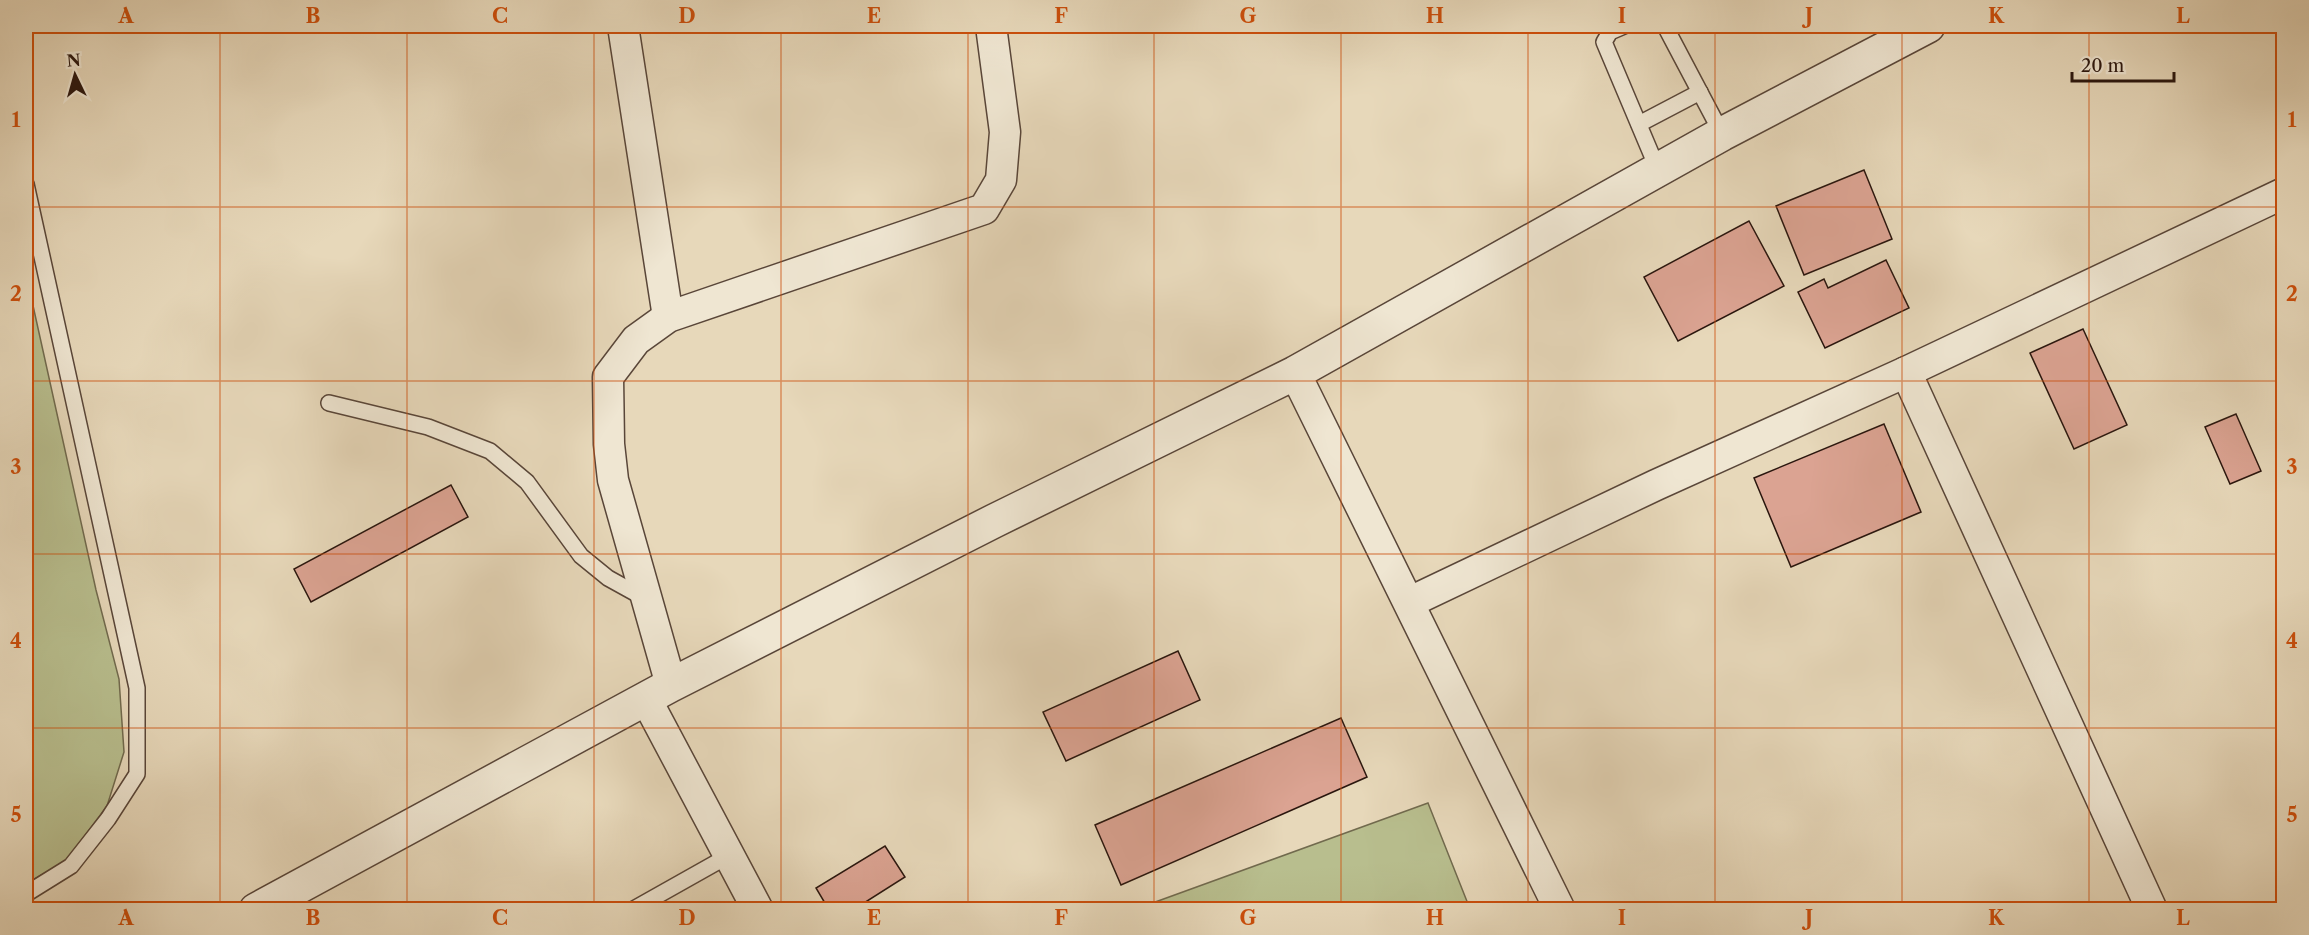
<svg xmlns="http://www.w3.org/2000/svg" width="2309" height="935" viewBox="0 0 2309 935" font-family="'Libre Caslon Text',serif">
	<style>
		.grass { fill: #b8be8e; stroke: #716a4e; stroke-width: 1.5 }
		.building { fill: #dba392; stroke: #2a160e; stroke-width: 1.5 }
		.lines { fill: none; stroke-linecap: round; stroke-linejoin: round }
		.service-casing { stroke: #594639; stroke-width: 18 }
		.minor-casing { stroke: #594639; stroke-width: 33 }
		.tertiary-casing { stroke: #594639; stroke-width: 36 }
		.service { stroke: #efe6d2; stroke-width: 15 }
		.minor { stroke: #efe6d2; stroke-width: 30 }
		.tertiary { stroke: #efe6d2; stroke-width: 33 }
		.grid { fill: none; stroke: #cc4f0c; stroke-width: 1.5; stroke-opacity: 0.55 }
		.neatline { fill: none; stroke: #cc4f0c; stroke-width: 2 }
		.grid-label { font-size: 20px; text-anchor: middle; font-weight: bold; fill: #cc4f0c }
	</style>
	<rect width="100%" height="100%" fill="#e7d8ba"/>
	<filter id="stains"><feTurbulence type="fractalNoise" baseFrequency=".00333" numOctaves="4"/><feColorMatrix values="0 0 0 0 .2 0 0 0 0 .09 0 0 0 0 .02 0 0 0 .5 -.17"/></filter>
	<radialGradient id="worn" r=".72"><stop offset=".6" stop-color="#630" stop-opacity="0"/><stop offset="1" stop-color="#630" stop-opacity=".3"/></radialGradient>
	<g class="grass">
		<path d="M 26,274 L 96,590 L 119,679 L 124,752 L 107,806 L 66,861 L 26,884 Z"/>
		<path d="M 1428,803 L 1470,909 L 1136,909 Z"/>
	</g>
	<g class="building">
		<path d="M 1864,170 L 1892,239 L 1804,275 L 1776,206 Z"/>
		<path d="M 1749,221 L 1784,286 L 1678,341 L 1644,277 Z"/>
		<path d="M 1886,260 L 1909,308 L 1825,348 L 1798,292 L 1824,279 L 1828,288 Z"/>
		<path d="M 2083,329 L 2127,425 L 2074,449 L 2030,353 Z"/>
		<path d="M 2236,414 L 2261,471 L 2230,484 L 2205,427 Z"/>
		<path d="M 1884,424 L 1921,512 L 1791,567 L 1754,478 Z"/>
		<path d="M 451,485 L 468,517 L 311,602 L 294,569 Z"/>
		<path d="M 1178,651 L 1200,700 L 1066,761 L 1043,712 Z"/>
		<path d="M 1341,718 L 1367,777 L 1121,885 L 1095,825 Z"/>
		<path d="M 885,846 L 905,877 L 853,910 L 829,910 L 816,888 Z"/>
	</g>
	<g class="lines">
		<defs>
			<g id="service">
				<path d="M 1624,26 L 1610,32 L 1604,42 L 1658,170"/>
				<path d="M 1665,26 L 1722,134"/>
				<path d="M 1639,124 L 1700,92"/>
				<path d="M 26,184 L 137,688 L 137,774 L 108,819 L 71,866 L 26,894"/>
				<path d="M 329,403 L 428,427 L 490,451 L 527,482 L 581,556 L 608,578 L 646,599"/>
				<path d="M 632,910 L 728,856"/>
			</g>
			<g id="minor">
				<path d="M 623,26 L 668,317"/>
				<path d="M 1906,372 L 2152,910"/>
				<path d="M 1295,373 L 1560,910"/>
				<path d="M 1410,602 L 1656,485 L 1906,372 L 2284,193"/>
				<path d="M 671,685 L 613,480 L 609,444 L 608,377 L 636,340 L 668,317 L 984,209 L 1001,180 L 1005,132 L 991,26"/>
				<path d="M 646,699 L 758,910"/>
			</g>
			<path id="tertiary" d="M 256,910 L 671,685 L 994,521 L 1295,373 L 1722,134 L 1928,26"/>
		</defs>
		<use href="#service" class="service-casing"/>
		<use href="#minor" class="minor-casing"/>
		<use href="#tertiary" class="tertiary-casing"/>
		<use href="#service" class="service"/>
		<use href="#minor" class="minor"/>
		<use href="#tertiary" class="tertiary"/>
	</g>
	<path class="grid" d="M 220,26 L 220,910M 407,26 L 407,910M 594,26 L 594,910M 781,26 L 781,910M 968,26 L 968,910M 1154,26 L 1154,910M 1341,26 L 1341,910M 1528,26 L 1528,910M 1715,26 L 1715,910M 1902,26 L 1902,910M 2089,26 L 2089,910M 26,207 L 2284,207M 26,381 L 2284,381M 26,554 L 2284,554M 26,728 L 2284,728"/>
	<rect width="2309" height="935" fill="none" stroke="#e7d8ba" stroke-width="66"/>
	<g transform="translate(75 75) rotate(355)" stroke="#efe6d2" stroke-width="4.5" paint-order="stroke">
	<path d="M0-4.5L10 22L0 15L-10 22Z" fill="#2a160e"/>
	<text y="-9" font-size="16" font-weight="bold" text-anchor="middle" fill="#2a160e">N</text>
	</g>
	<path d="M2072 72v9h102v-9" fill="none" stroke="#2a160e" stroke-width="3"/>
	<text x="2081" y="72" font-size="18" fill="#2a160e" stroke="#efe6d2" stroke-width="4.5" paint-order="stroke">20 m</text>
	<rect x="33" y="33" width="2243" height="869" class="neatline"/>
	<g class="grid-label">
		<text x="126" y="23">A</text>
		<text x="313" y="23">B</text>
		<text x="500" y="23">C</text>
		<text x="687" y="23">D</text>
		<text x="874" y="23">E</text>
		<text x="1061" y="23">F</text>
		<text x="1248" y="23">G</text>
		<text x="1435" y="23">H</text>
		<text x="1622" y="23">I</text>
		<text x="1809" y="23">J</text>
		<text x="1996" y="23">K</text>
		<text x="2183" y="23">L</text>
		<text x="16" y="127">1</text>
		<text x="2292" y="127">1</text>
		<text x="16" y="301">2</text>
		<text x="2292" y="301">2</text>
		<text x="16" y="474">3</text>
		<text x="2292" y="474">3</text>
		<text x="16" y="648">4</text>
		<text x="2292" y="648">4</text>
		<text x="16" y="822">5</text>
		<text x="2292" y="822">5</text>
		<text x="126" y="925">A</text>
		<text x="313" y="925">B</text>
		<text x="500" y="925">C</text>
		<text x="687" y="925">D</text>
		<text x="874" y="925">E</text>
		<text x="1061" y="925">F</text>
		<text x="1248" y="925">G</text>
		<text x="1435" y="925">H</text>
		<text x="1622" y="925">I</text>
		<text x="1809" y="925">J</text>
		<text x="1996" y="925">K</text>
		<text x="2183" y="925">L</text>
	</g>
	<rect width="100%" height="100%" filter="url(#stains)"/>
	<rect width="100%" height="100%" fill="url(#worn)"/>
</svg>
